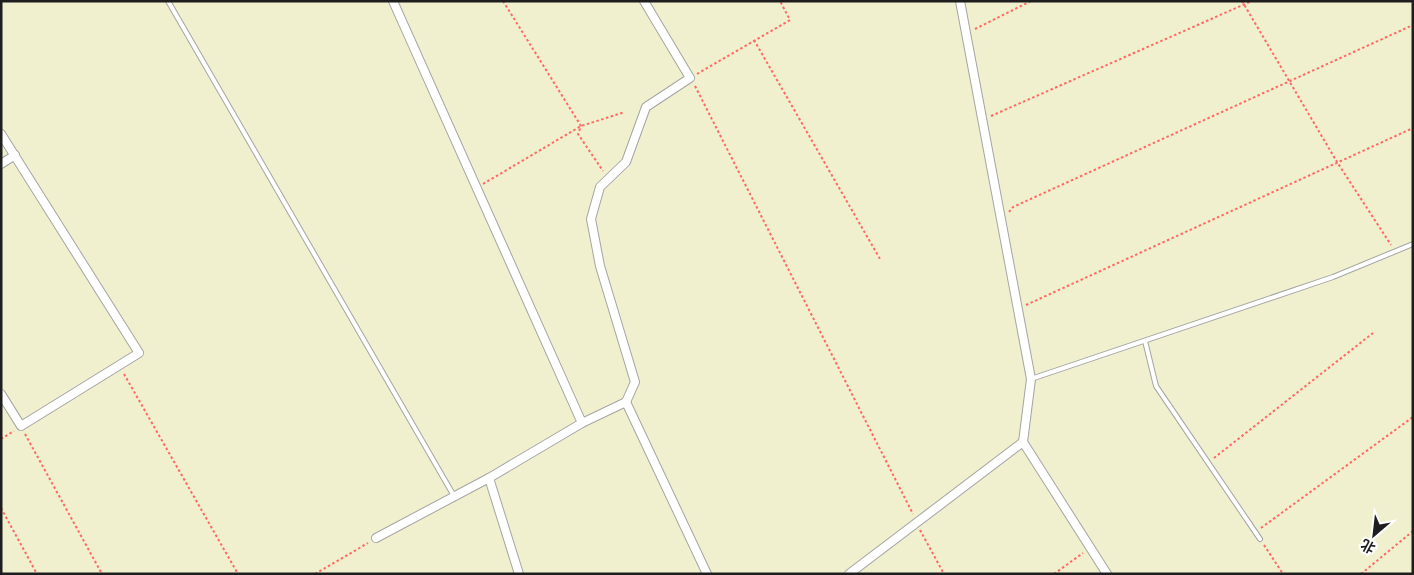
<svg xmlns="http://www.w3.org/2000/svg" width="1414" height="575" viewBox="0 0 1414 575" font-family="'IBM Plex Sans','Noto Sans SC',sans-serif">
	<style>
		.farmland { fill: #f0efce }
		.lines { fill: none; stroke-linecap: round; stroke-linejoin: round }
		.lane-casing { stroke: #a5a5a5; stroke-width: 6 }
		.street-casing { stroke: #a5a5a5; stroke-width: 10 }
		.path { stroke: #ff6966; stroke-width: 2; stroke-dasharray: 2.5 2.5; stroke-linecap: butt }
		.lane { stroke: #fff; stroke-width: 4 }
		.street { stroke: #fff; stroke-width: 8 }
	</style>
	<rect width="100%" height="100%" fill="#f0ebe4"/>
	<rect class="farmland" x="1" y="1" width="1412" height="573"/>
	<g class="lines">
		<defs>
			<g id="lane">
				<path d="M 168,1 L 454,496"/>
				<path d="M 1145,341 L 1156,386 L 1260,539"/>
				<path d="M 1031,379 L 1333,277 L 1413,244"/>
			</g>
			<g id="street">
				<path d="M 393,1 L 582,423 L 489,478"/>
				<path d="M 960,1 L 1031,379 L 1023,442"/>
				<path d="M 1,134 L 139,353 L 21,426 L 1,394"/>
				<path d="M 1,164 L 15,155"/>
				<path d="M 626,402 L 635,382 L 600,266 L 591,219 L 600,187 L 626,162 L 646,107 L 690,78 L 644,1"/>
				<path d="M 582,423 L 626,402 L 707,574"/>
				<path d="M 376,538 L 489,478 L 519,574"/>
				<path d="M 849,574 L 1023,442 L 1107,574"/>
			</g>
		</defs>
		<use href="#lane" class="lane-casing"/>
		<use href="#street" class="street-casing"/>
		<g class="path">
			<path d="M 503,1 L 581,126 L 578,134 L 603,171"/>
			<path d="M 1242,1 L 1337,162 L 1391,245"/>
			<path d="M 975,29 L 1031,1"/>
			<path d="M 754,40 L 880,259"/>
			<path d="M 697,74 L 790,20 L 780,1"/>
			<path d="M 695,86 L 913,514"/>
			<path d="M 991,116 L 1252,1"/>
			<path d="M 483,184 L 581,126 L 625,112"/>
			<path d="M 1009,212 L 1013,207 L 1413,25"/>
			<path d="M 1026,305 L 1413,128"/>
			<path d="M 124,374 L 238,574"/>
			<path d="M 25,434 L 102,574"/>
			<path d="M 1,439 L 14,431"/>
			<path d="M 1214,458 L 1373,333"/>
			<path d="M 1,508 L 37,574"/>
			<path d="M 1261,528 L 1413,417"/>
			<path d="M 920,530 L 944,574"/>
			<path d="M 1264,545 L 1283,574"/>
			<path d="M 315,574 L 368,543"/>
			<path d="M 1054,574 L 1083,553"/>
			<path d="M 1361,574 L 1413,531"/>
		</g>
		<use href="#lane" class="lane"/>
		<use href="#street" class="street"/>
	</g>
	<rect width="1414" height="575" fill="none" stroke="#1e1e1e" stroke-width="5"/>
	<g transform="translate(1374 535) rotate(208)" stroke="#ffffff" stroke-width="4" paint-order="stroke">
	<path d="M0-4L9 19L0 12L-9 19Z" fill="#1e1e1e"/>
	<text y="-8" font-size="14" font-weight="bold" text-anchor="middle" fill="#1e1e1e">北</text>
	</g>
</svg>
